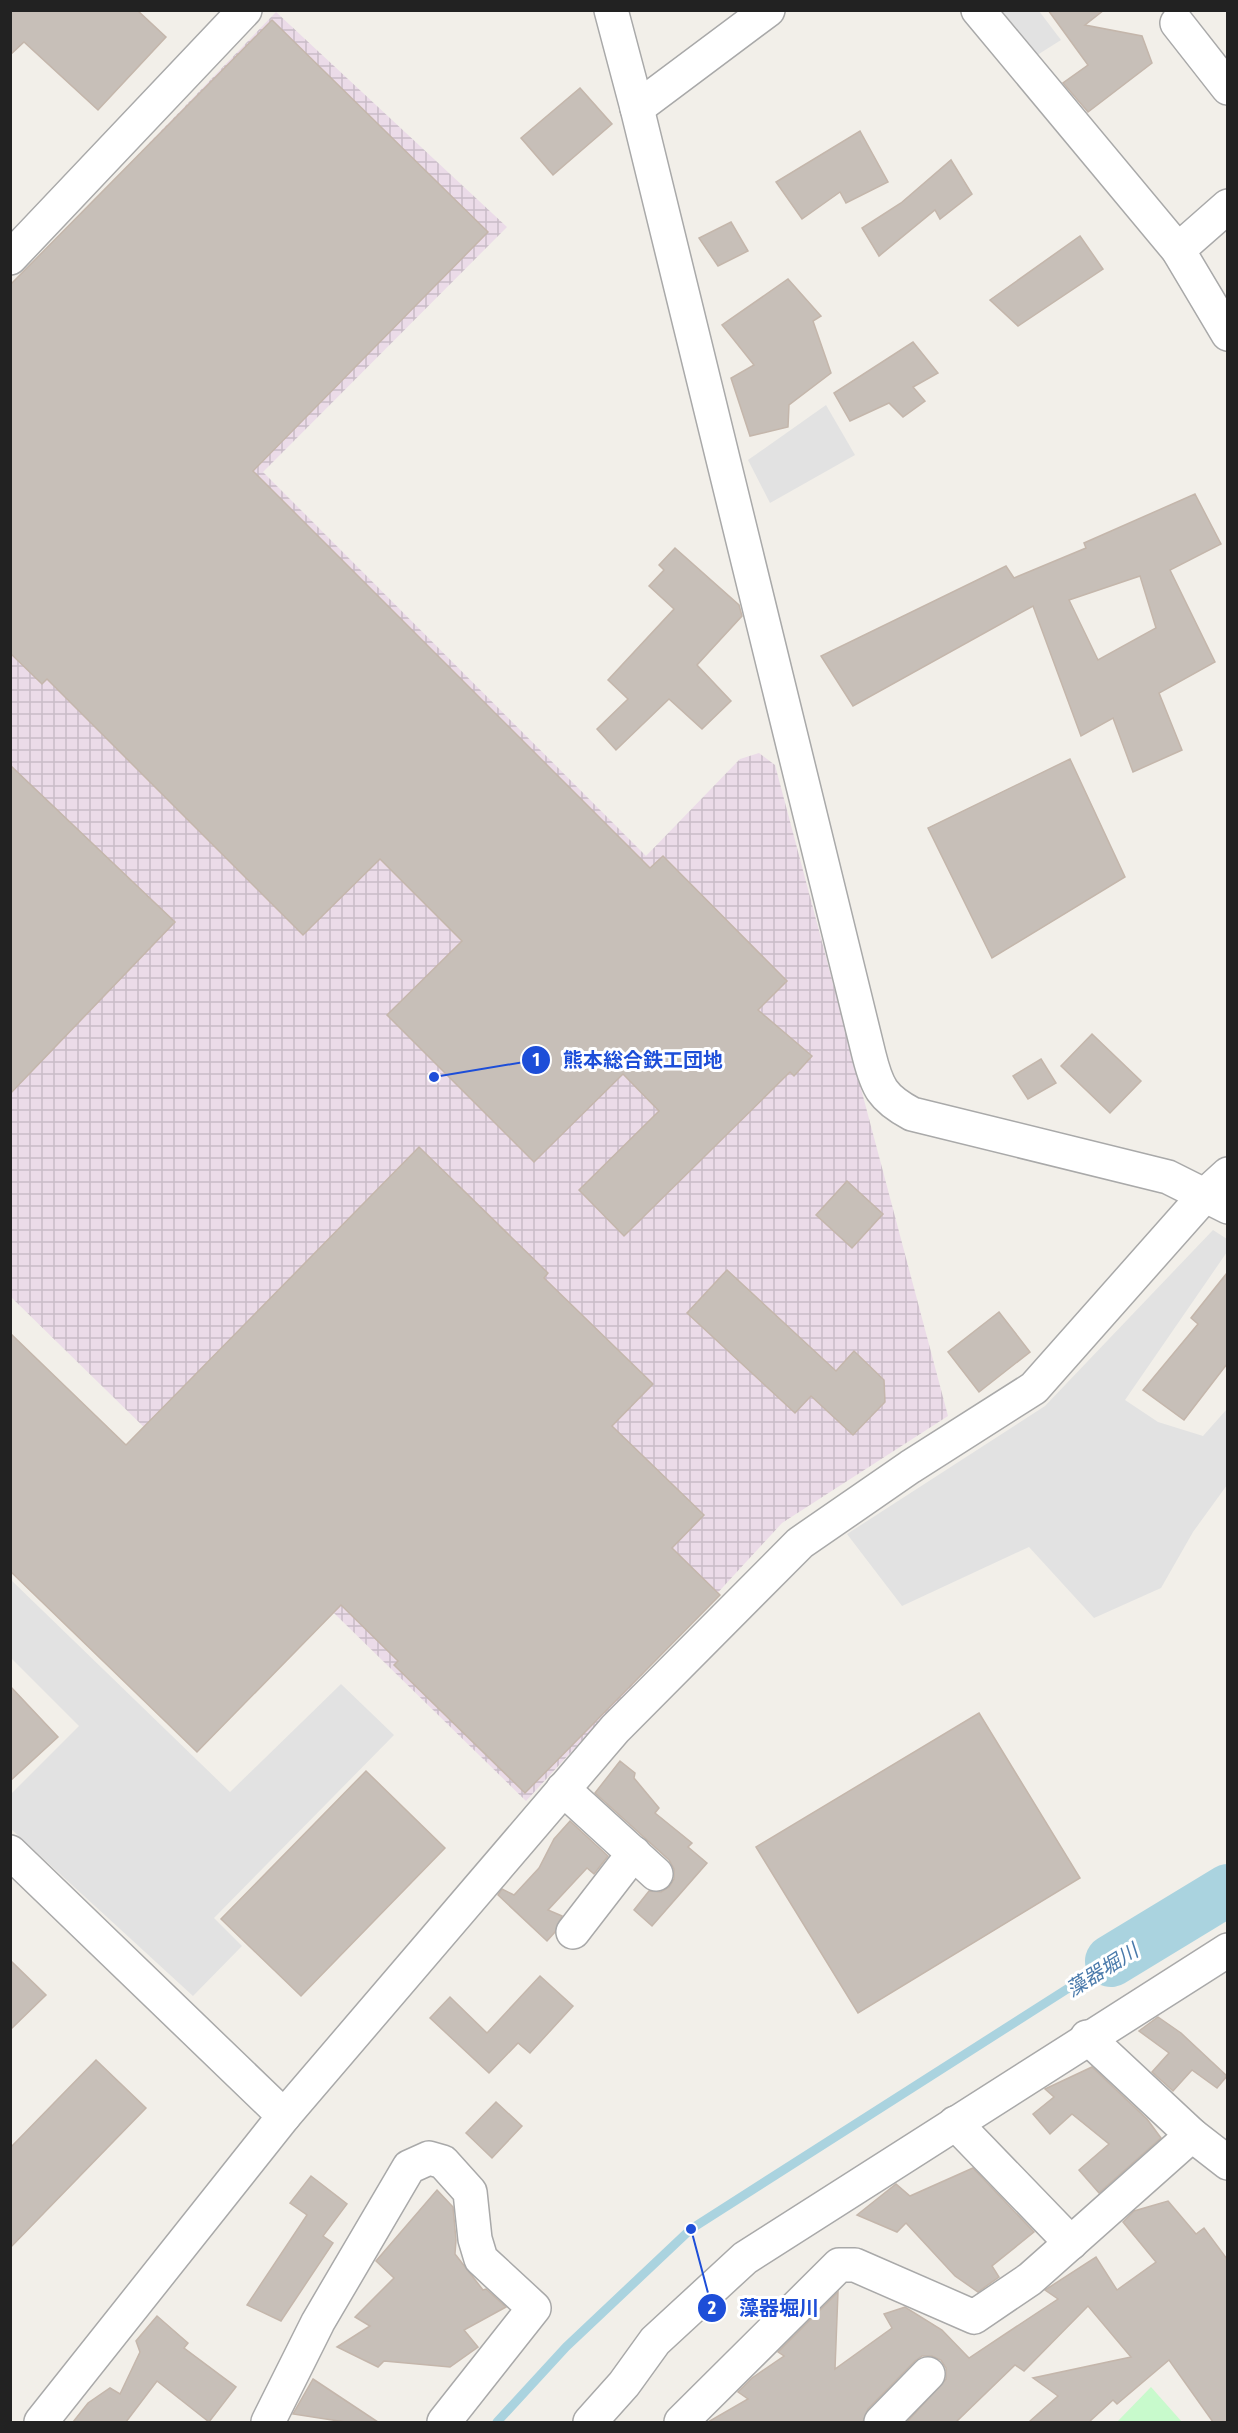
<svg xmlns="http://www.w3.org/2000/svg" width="1238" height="2433" viewBox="0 0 1238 2433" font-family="'Fira Sans Condensed','Noto Sans JP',sans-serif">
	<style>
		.industrial { fill: url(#industrial-grid) }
		.park { fill: #c8facc }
		.parking { fill: #e2e2e2 }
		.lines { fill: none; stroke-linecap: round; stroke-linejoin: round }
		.stream { stroke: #aad3df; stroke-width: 9 }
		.river { stroke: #aad3df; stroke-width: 52 }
		.building { fill: #c7bfb8; stroke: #c4b6ab; stroke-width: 1.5; fill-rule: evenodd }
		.minor-casing { stroke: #a9a9a9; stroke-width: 36 }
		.tertiary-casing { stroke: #a9a9a9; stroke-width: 36 }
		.minor { stroke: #fff; stroke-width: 33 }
		.tertiary { stroke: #fff; stroke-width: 33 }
		.labels { text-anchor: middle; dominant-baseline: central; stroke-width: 6; stroke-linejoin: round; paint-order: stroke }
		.water-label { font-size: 20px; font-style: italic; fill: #4a7aab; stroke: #fff }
		.leader { fill: none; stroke: #1d4ed8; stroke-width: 2 }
		.callout-dot { fill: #1d4ed8; stroke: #fff; stroke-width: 2 }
		.mark-label { font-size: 18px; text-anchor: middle; font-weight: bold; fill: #fff }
		.callout-label { font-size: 20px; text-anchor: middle; font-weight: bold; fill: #1d4ed8; stroke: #fff; stroke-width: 6; stroke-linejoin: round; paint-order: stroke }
	</style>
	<defs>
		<pattern id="industrial-grid" width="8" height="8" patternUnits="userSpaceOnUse" patternTransform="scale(1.5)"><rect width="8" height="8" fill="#ebdbe8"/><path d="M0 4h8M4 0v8" fill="none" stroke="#c9bcc7"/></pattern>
	</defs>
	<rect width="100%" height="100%" fill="#f2efe9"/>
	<path class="industrial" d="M 276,12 L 507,227 L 263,472 L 646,856 L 740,759 L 759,753 L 775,765 L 948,1416 L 782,1523 L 526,1801 L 11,1297 L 10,287 Z"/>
	<path class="park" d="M 1151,2387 L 1182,2422 L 1117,2422 Z"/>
	<g class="parking">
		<path d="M 986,11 L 1039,11 L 1061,40 L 1023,64 Z"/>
		<path d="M 826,405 L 855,455 L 770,503 L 748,460 Z"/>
		<path d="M 1213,1230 L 1227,1239 L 1227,1252 L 1125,1400 L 1158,1422 L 1203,1436 L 1227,1409 L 1227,1485 L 1193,1532 L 1161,1588 L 1094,1618 L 1029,1547 L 902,1606 L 847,1534 L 1045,1406 Z"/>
		<path d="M 10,1579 L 230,1792 L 341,1684 L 394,1735 L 214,1918 L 242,1946 L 193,1996 L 11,1829 L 11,1794 L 79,1726 L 11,1658 Z"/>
	</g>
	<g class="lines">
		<path class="stream" d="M 497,2422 L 566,2347 L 691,2229 L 1111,1961"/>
		<path class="river" d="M 1111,1961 L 1228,1890"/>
	</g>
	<g class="building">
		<path d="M 10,10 L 137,10 L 166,37 L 98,110 L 24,42 L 10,55 Z"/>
		<path d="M 1048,10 L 1104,10 L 1085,25 L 1142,36 L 1152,63 L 1088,112 L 1063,83 L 1088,65 Z"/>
		<path d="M 272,20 L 488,232 L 253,471 L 650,868 L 663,856 L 787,981 L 758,1010 L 812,1056 L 794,1076 L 790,1072 L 624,1236 L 579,1190 L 659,1111 L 623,1074 L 534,1162 L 387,1015 L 462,941 L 380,859 L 303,935 L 47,679 L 42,684 L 10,653 L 10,285 Z"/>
		<path d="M 580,88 L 612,124 L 553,175 L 521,138 Z"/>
		<path d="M 860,131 L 888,182 L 846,203 L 840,192 L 802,219 L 776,182 Z"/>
		<path d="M 951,160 L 972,194 L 940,219 L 935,210 L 879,256 L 862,228 L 901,203 Z"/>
		<path d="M 731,222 L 748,251 L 718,266 L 699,238 Z"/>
		<path d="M 1080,236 L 1103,269 L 1018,326 L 990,300 Z"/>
		<path d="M 788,279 L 821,316 L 813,321 L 831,373 L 789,405 L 788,427 L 750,436 L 731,378 L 754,365 L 722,325 Z"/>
		<path d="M 913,342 L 938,373 L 913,387 L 925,401 L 903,417 L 889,403 L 850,421 L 834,393 Z"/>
		<path d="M 1195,494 L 1221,544 L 1170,570 L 1215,662 L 1159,693 L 1182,750 L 1133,772 L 1113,718 L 1081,736 L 1033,606 L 853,706 L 821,656 L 1006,566 L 1014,578 L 1086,548 L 1084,543 ZM 1140,576 L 1156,628 L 1098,660 L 1069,600 Z"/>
		<path d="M 675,548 L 739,605 L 742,616 L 697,665 L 731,701 L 702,729 L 669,699 L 616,750 L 597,729 L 628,699 L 608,680 L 674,609 L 649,586 L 664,570 L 659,565 Z"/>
		<path d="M 1070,759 L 1125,877 L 992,958 L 928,828 Z"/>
		<path d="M 10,765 L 175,922 L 10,1094 Z"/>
		<path d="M 1092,1034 L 1141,1081 L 1110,1113 L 1061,1066 Z"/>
		<path d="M 1041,1059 L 1056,1083 L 1028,1099 L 1013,1076 Z"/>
		<path d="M 419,1147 L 548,1273 L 544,1278 L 653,1384 L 612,1426 L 704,1515 L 672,1548 L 720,1595 L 525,1793 L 394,1665 L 398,1661 L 341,1605 L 197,1752 L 10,1571 L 10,1333 L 126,1445 Z"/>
		<path d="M 847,1181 L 883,1214 L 852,1248 L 816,1215 Z"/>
		<path d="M 727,1270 L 836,1371 L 854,1351 L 884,1380 L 885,1402 L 853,1435 L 811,1396 L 795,1413 L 687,1313 Z"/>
		<path d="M 1227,1273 L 1227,1364 L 1184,1420 L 1143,1390 L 1198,1324 L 1191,1318 Z"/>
		<path d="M 999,1312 L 1030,1352 L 979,1392 L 948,1352 Z"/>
		<path d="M 10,1686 L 58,1737 L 10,1781 Z"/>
		<path d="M 979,1713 L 1080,1878 L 858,2013 L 756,1847 Z"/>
		<path d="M 620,1761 L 635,1773 L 634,1778 L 659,1808 L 655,1813 L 692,1843 L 688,1847 L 707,1863 L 652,1926 L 634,1910 L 649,1891 L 661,1892 L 669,1887 L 674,1879 L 674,1869 L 669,1860 L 595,1793 Z"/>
		<path d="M 366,1771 L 445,1848 L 301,1996 L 221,1919 Z"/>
		<path d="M 570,1821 L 608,1856 L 594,1874 L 587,1868 L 548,1910 L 562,1916 L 555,1932 L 547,1941 L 498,1895 L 502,1889 L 514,1895 L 539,1868 L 554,1839 Z"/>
		<path d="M 10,1960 L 46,1995 L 10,2030 Z"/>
		<path d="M 540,1976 L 573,2006 L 530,2053 L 518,2043 L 489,2073 L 430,2018 L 450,1997 L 487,2033 Z"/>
		<path d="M 1158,2017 L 1181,2033 L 1227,2076 L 1217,2088 L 1192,2070 L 1173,2091 L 1152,2072 L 1169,2053 L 1139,2031 Z"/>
		<path d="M 96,2060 L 146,2108 L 10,2248 L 10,2148 Z"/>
		<path d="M 1092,2067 L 1147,2119 L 1161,2138 L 1099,2193 L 1079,2170 L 1109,2144 L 1072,2114 L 1050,2134 L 1033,2114 L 1054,2097 L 1045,2089 Z"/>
		<path d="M 496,2102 L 522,2126 L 492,2158 L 466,2133 Z"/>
		<path d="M 973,2168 L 1034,2232 L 992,2266 L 999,2277 L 978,2292 L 955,2276 L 906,2223 L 897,2232 L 857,2215 L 896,2184 L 910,2196 Z"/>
		<path d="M 311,2176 L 347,2204 L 323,2236 L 333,2243 L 281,2321 L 247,2305 L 307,2215 L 290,2203 Z"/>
		<path d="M 437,2190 L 453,2207 L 456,2240 L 455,2254 L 483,2290 L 486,2289 L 506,2307 L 464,2330 L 478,2347 L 450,2367 L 384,2361 L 378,2367 L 337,2347 L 370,2326 L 355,2317 L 394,2278 L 376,2261 Z"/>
		<path d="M 1168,2201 L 1196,2234 L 1204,2228 L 1227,2259 L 1227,2422 L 1213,2422 L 1169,2360 L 1117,2404 L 1113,2400 L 1089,2422 L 1029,2422 L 1058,2396 L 1033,2378 L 1131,2357 L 1088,2306 L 1024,2371 L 1015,2365 L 956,2422 L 907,2422 L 946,2379 L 946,2368 L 941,2360 L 932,2356 L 922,2356 L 915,2361 L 868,2409 L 863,2422 L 708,2422 L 748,2399 L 738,2392 L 752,2378 L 784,2356 L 778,2352 L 838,2292 L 835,2369 L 892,2328 L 884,2314 L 905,2307 L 942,2330 L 969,2358 L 1058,2299 L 1045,2290 L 1096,2257 L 1117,2290 L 1156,2262 L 1123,2222 L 1134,2211 Z"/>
		<path d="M 157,2316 L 188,2343 L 184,2348 L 236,2387 L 209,2422 L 157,2381 L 126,2422 L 73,2422 L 88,2403 L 110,2388 L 120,2394 L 140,2352 L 136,2341 Z"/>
		<path d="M 313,2379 L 378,2422 L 345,2422 L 293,2414 Z"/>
	</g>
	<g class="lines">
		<defs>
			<g id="minor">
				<path d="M 978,10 L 1178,250 L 1228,334"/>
				<path d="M 1177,23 L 1228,88"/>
				<path d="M 637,108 L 768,10"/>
				<path d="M 1178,250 L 1228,206"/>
				<path d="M 563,1789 L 656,1874"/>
				<path d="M 10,1852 L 284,2116"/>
				<path d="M 573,1932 L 634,1853"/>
				<path d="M 1087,2037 L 1192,2135 L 1228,2163"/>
				<path d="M 955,2123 L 1071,2243"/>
				<path d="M 41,2422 L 284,2116 L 615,1729 L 800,1543 L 910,1467 L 1034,1388 L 1205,1195 L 1228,1174"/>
				<path d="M 268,2422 L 318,2322 L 409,2167 L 429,2158 L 443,2162 L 470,2192 L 475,2239 L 481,2259 L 534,2308 L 444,2422"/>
				<path d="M 590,2422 L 624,2384 L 655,2341 L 745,2258 L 1228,1950"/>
				<path d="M 681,2422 L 839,2265 L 855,2265 L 974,2317 L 1030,2279 L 1192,2135"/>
				<path d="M 881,2422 L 928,2374"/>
			</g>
			<g id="tertiary">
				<path d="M 611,10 L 637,108 L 869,1055 C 877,1087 882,1098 912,1114 L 1168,1177 L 1228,1207"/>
				<path d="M 10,258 L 245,10"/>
			</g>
		</defs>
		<use href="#minor" class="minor-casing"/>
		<use href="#tertiary" class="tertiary-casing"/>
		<use href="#minor" class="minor"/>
		<use href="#tertiary" class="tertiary"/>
	</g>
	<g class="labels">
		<g class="water-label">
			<text transform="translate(1102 1970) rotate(-32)">藻器堀川</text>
		</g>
	</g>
	<path class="leader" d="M434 1077L536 1060M691 2229L712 2308"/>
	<g class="callout-dot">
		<circle cx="434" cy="1077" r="6"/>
		<circle cx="691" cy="2229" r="6"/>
		<circle cx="536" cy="1060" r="15"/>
		<circle cx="712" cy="2308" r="15"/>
	</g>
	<g class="mark-label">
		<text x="536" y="1066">1</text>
		<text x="712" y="2314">2</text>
	</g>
	<g class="callout-label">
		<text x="643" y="1067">熊本総合鉄工団地</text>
		<text x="779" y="2315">藻器堀川</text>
	</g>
	<rect width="1238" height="2433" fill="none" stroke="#222222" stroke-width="24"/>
</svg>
